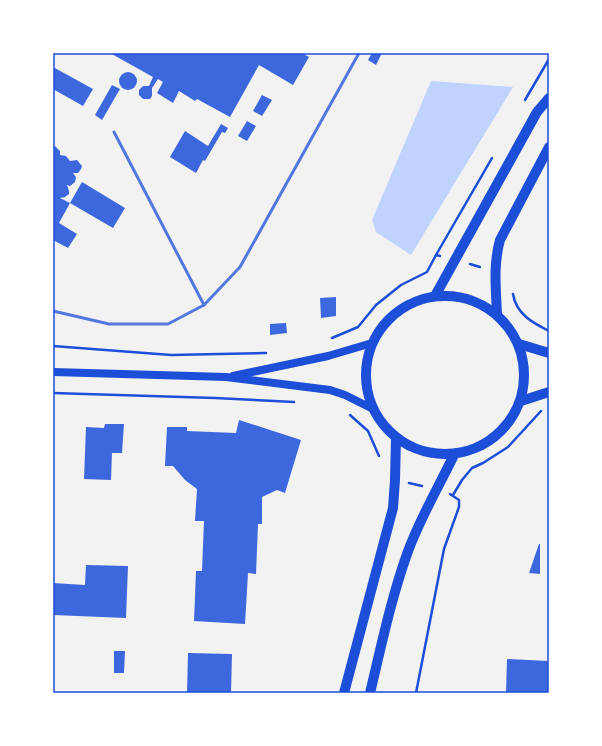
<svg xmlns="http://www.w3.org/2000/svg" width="602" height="746" viewBox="0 0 602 746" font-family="Jost,sans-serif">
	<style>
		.water { fill: #bfd3fe }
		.building { fill: #3d67dc }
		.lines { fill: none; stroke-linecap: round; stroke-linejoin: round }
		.path { stroke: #1d4ed8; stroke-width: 2.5 }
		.service { stroke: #5277de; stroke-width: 3 }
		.secondary { stroke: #1d4ed8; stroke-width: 8 }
		.primary { stroke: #1d4ed8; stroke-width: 10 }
		.neatline { fill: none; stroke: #1d4ed8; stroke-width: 1.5 }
	</style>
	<rect width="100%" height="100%" fill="#f2f2f2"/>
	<path class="water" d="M 431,81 L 513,87 L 411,255 L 376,232 L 372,220 Z"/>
	<g class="building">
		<path d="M 110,53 L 302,53 L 309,57 L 293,85 L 259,65 L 230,117 L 197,99 L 195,101 L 179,91 L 173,103 L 157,93 L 163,82 L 158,79 L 152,88 L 152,96 L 150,99 L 143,99 L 139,95 L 139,90 L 143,86 L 149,86 L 153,77 Z"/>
		<path d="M 372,53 L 382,53 L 376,65 L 368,60 Z"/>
		<path d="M 53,67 L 93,89 L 83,106 L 53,89 Z"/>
		<circle cx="128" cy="81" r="9"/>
		<path d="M 112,85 L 120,89 L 102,120 L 95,115 Z"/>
		<path d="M 262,95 L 272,100 L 262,116 L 253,111 Z"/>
		<path d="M 247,121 L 256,126 L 247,141 L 238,136 Z"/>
		<path d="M 221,124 L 228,128 L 225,133 L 222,132 L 205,161 L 203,160 L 196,173 L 170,157 L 185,131 L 208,146 Z"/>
		<path d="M 55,146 L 60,151 L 60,155 L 66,156 L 70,161 L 77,160 L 82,166 L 81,169 L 78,173 L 73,173 L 76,177 L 75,182 L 70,186 L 67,185 L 69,191 L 69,194 L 65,197 L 60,198 L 70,203 L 82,182 L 125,208 L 113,228 L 70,203 L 59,223 L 77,234 L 68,248 L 53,240 L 53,147 Z"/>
		<path d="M 336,297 L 336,316 L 321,318 L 320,298 Z"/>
		<path d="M 286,323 L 287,333 L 270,335 L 270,324 Z"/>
		<path d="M 239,420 L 301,440 L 285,493 L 277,490 L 262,497 L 262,524 L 258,524 L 256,574 L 248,573 L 245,624 L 194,621 L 196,571 L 202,571 L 204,521 L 195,521 L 197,489 L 185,480 L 173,466 L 165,466 L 167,427 L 187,427 L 187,431 L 236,433 Z"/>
		<path d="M 105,424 L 124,424 L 122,453 L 112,453 L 111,480 L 84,479 L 86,427 L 104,428 Z"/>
		<path d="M 539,544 L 540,544 L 540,574 L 529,573 Z"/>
		<path d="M 86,565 L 128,566 L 126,618 L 53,615 L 53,583 L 85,585 Z"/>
		<path d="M 114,651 L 125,651 L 124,673 L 114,673 Z"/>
		<path d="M 188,653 L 232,654 L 231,693 L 187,693 Z"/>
		<path d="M 507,659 L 549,661 L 549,693 L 506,693 Z"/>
	</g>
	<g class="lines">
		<g class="path">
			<path d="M 525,100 L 549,59"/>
			<path d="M 436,255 L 492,158"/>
			<path d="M 470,264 L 480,267"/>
			<path d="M 513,294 C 516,314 533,323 549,331"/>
			<path d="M 332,338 L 358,327 L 376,305 L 401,285 L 427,272 L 436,255 L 440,256"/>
			<path d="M 53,346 L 171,355 L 266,353"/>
			<path d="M 53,393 L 215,398 L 294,402"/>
			<path d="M 350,415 L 368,431 L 379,456"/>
			<path d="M 409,483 L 422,486"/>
			<path d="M 453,495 L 462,480 L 472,468 L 483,463 L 508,447 L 541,411"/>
			<path d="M 416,693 L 444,549 L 459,507 L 459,500 L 450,494"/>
		</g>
		<g class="service">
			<path d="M 114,132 L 204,305"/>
			<path d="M 53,311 L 109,324 L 168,324 L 204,305 L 240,267 L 359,53"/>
		</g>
		<g class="secondary">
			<path d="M 53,372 L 226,377 L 330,390 L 345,395 L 373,409"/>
			<path d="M 233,376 L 328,356 L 372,343"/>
		</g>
		<g class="primary">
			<circle cx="445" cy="375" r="79"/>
			<path d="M 435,296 L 537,112 L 549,98"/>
			<path d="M 497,315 C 496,289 493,265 500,240 L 549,147"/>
			<path d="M 519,344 L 549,353"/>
			<path d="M 521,401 L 549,392"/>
			<path d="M 344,693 L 393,508 L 395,480 L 396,438"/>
			<path d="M 370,693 C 381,647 391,599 407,554 C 419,520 438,488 454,455"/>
		</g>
	</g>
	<rect width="602" height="746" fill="none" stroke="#ffffff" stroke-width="108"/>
	<rect x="54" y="54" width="494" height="638" class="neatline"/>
</svg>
